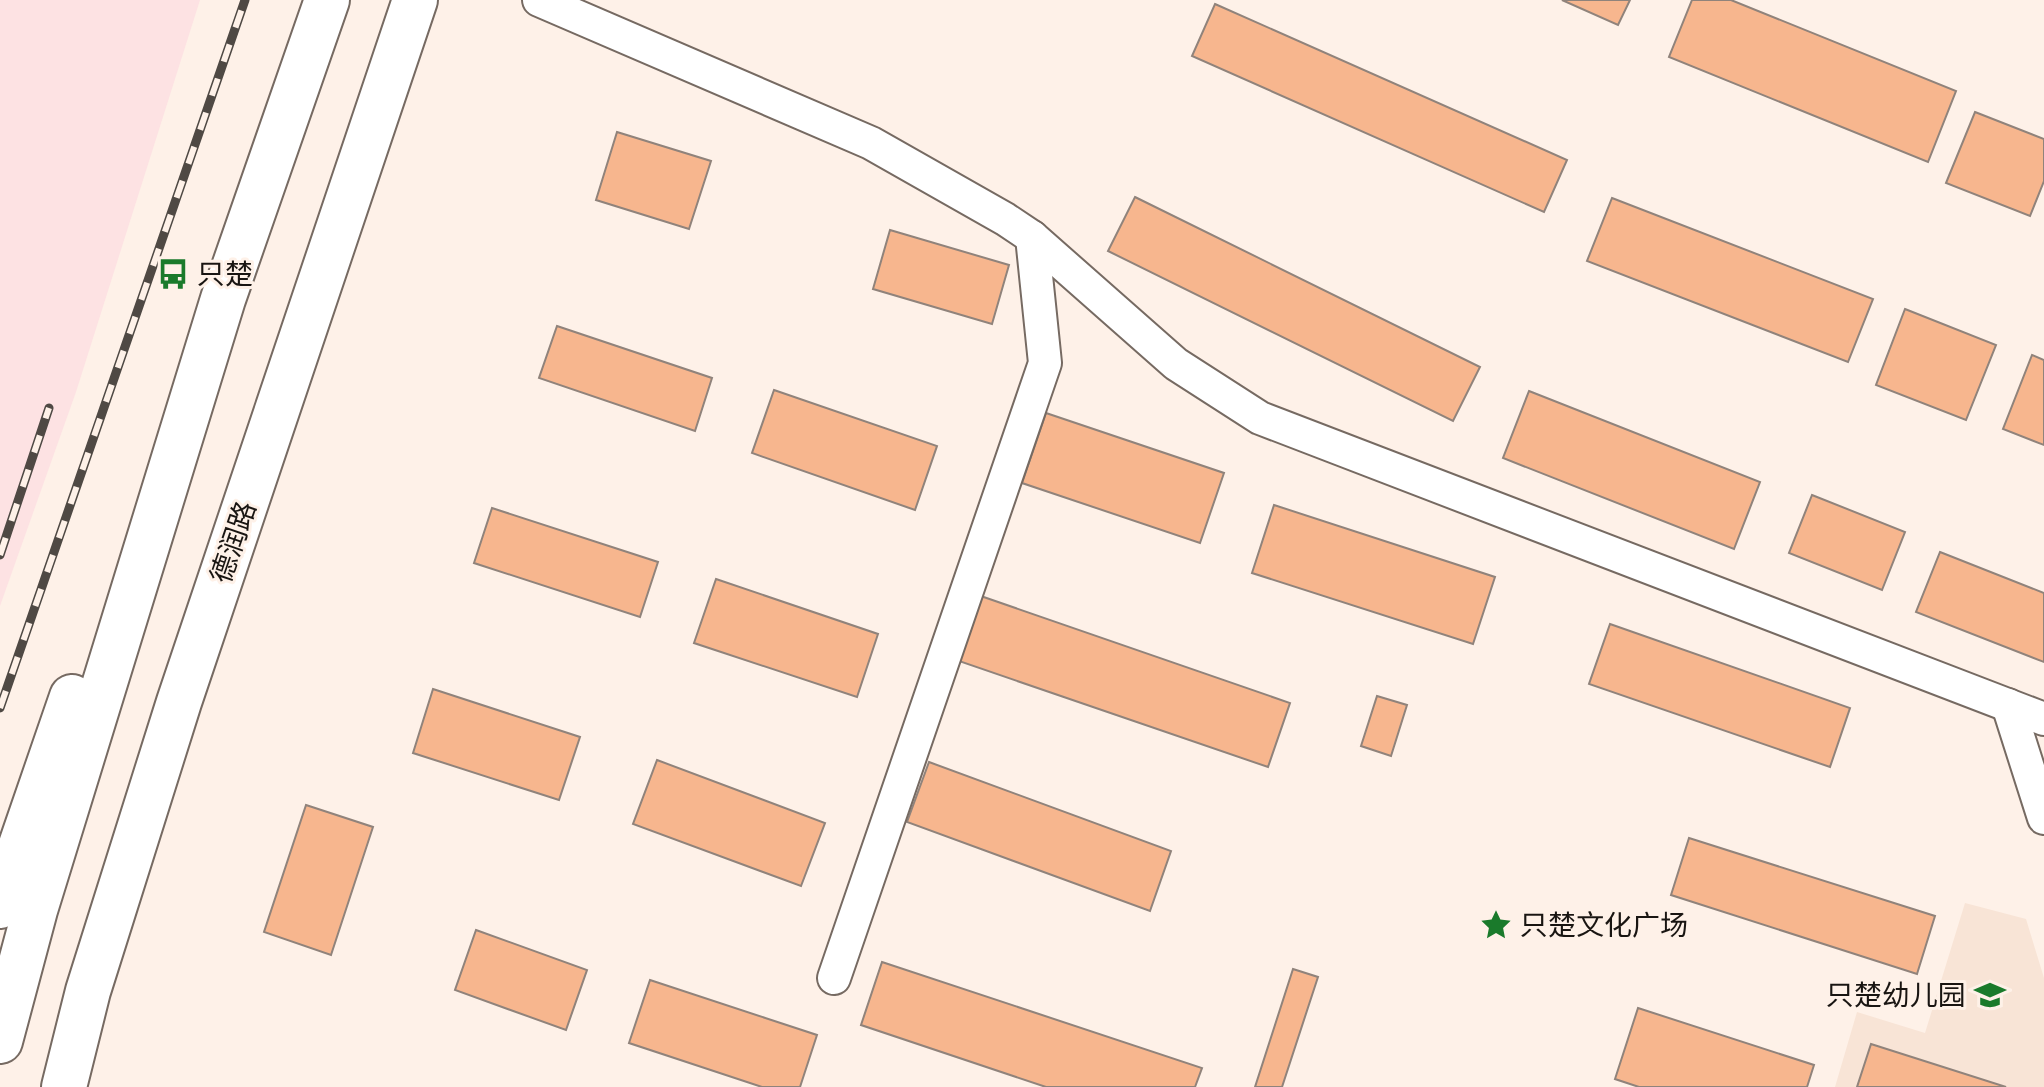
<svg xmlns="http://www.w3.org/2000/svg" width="2044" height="1087" viewBox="0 0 2044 1087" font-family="'Source Serif 4','Noto Sans SC',serif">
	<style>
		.industrial { fill: #fde2e3 }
		.built { fill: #f8e4d6 }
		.building { fill: #f7b68e; stroke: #90837b; stroke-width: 2 }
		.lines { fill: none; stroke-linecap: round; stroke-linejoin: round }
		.street-casing { stroke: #766a62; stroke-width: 36 }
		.secondary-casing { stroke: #766a62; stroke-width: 48 }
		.street { stroke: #fff; stroke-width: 32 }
		.secondary { stroke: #fff; stroke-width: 44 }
		.rail-casing { stroke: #4f4944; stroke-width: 9 }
		.rail { stroke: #fef1e8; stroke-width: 6; stroke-dasharray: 18; stroke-linecap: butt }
		.labels { text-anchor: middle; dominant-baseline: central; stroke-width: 6; stroke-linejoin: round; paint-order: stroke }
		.poi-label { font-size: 28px; fill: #191512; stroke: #fef1e8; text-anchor: start }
		.street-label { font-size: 28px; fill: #191512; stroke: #fef1e8 }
	</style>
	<rect width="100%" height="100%" fill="#fef1e8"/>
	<path class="industrial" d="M 0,0 L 200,0 L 76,392 L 0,606 Z"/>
	<path class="built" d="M 1965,903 L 2026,919 L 2044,978 L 2044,1087 L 1835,1087 L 1857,1012 L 1925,1033 Z"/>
	<g class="building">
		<path d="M 1562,0 L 1630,0 L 1618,25 Z"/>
		<path d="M 1692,0 L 1731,0 L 1956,91 L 1928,162 L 1669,57 Z"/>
		<path d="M 1215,4 L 1567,160 L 1544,212 L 1192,56 Z"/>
		<path d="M 1975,112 L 2044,139 L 2044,181 L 2030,216 L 1946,183 Z"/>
		<path d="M 617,132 L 711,161 L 689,229 L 596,200 Z"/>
		<path d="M 1135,197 L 1480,367 L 1453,421 L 1108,251 Z"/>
		<path d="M 1612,198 L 1873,299 L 1848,362 L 1587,261 Z"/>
		<path d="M 890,230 L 1009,265 L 992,324 L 873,289 Z"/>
		<path d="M 1905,309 L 1996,345 L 1966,420 L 1876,385 Z"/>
		<path d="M 557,326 L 712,378 L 695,431 L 539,378 Z"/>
		<path d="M 2032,355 L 2044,360 L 2044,445 L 2003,429 Z"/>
		<path d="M 774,390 L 937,446 L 915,510 L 752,453 Z"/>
		<path d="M 1529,391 L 1760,482 L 1734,549 L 1503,458 Z"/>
		<path d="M 1046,413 L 1224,473 L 1200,543 L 1022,483 Z"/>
		<path d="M 1812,495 L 1905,532 L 1882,590 L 1789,553 Z"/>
		<path d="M 1274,505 L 1495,577 L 1473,644 L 1252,573 Z"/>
		<path d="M 492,508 L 658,562 L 640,617 L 474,563 Z"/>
		<path d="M 1940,552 L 2044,593 L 2044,662 L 1916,612 Z"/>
		<path d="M 716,579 L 878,634 L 857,697 L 694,643 Z"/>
		<path d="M 975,594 L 1290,703 L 1268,767 L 953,659 Z"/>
		<path d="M 1610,624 L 1850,708 L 1830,767 L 1589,684 Z"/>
		<path d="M 433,689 L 580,737 L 559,800 L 413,753 Z"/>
		<path d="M 1377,696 L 1407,705 L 1391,756 L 1361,746 Z"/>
		<path d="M 657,760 L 825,823 L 801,886 L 633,824 Z"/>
		<path d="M 929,762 L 1171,851 L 1150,911 L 907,822 Z"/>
		<path d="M 306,805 L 373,827 L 331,955 L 264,932 Z"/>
		<path d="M 1689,838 L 1935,916 L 1917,974 L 1671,895 Z"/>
		<path d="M 476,930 L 587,970 L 566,1030 L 455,990 Z"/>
		<path d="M 882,962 L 1202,1068 L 1195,1087 L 1046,1087 L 861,1025 Z"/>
		<path d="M 1293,969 L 1318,977 L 1282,1087 L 1255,1087 Z"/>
		<path d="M 650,980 L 817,1035 L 800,1087 L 762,1087 L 629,1043 Z"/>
		<path d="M 1638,1008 L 1814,1065 L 1807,1087 L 1639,1087 L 1615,1079 Z"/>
		<path d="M 1871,1044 L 2006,1087 L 1857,1087 Z"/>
	</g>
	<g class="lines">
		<defs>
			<g id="street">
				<path d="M 539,0 L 871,143 L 1005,219 L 1032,237 L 1176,364 L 1260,418 L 2044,719"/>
				<path d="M 2008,705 L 2044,818"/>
				<path d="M 834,978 L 1045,363 L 1032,237"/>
			</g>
			<g id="secondary">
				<path d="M 0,906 L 72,697"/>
				<path d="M 0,1041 L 35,910 L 223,299 L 327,0"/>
				<path d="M 64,1087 L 88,991 L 179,702 L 415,0"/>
			</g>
		</defs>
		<use href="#street" class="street-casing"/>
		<use href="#secondary" class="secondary-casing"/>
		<use href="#street" class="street"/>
		<use href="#secondary" class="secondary"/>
		<defs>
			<g id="rail">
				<path d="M 0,555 L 49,408"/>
				<path d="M 0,708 L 245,0"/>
			</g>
		</defs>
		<use href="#rail" class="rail-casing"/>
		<use href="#rail" class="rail"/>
	</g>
	<defs>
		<symbol id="bus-bare" viewBox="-9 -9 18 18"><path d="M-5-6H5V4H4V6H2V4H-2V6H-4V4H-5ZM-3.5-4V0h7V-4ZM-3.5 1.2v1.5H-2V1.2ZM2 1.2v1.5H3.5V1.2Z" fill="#1a7a2b" stroke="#fef1e8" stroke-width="2.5" paint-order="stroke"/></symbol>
		<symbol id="sight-bare" viewBox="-9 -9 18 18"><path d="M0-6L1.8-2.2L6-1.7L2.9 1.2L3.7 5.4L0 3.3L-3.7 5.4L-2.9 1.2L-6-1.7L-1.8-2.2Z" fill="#1a7a2b" stroke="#fef1e8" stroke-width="2.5" paint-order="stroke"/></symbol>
		<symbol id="school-bare" viewBox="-9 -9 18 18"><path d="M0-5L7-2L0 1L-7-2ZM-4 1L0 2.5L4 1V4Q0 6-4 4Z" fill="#1a7a2b" stroke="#fef1e8" stroke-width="2.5" paint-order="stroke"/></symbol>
	</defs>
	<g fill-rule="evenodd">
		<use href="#bus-bare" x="151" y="252" width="44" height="44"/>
		<use href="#sight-bare" x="1474" y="903" width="44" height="44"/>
		<use href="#school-bare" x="1968" y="973" width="44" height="44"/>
	</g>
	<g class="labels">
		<g class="poi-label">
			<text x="197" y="274">只楚</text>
			<text x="1520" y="925">只楚文化广场</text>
			<text x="1966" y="995" text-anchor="end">只楚幼儿园</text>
		</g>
		<g class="street-label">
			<text transform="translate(233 542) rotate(-71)">德润路</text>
		</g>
	</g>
</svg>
